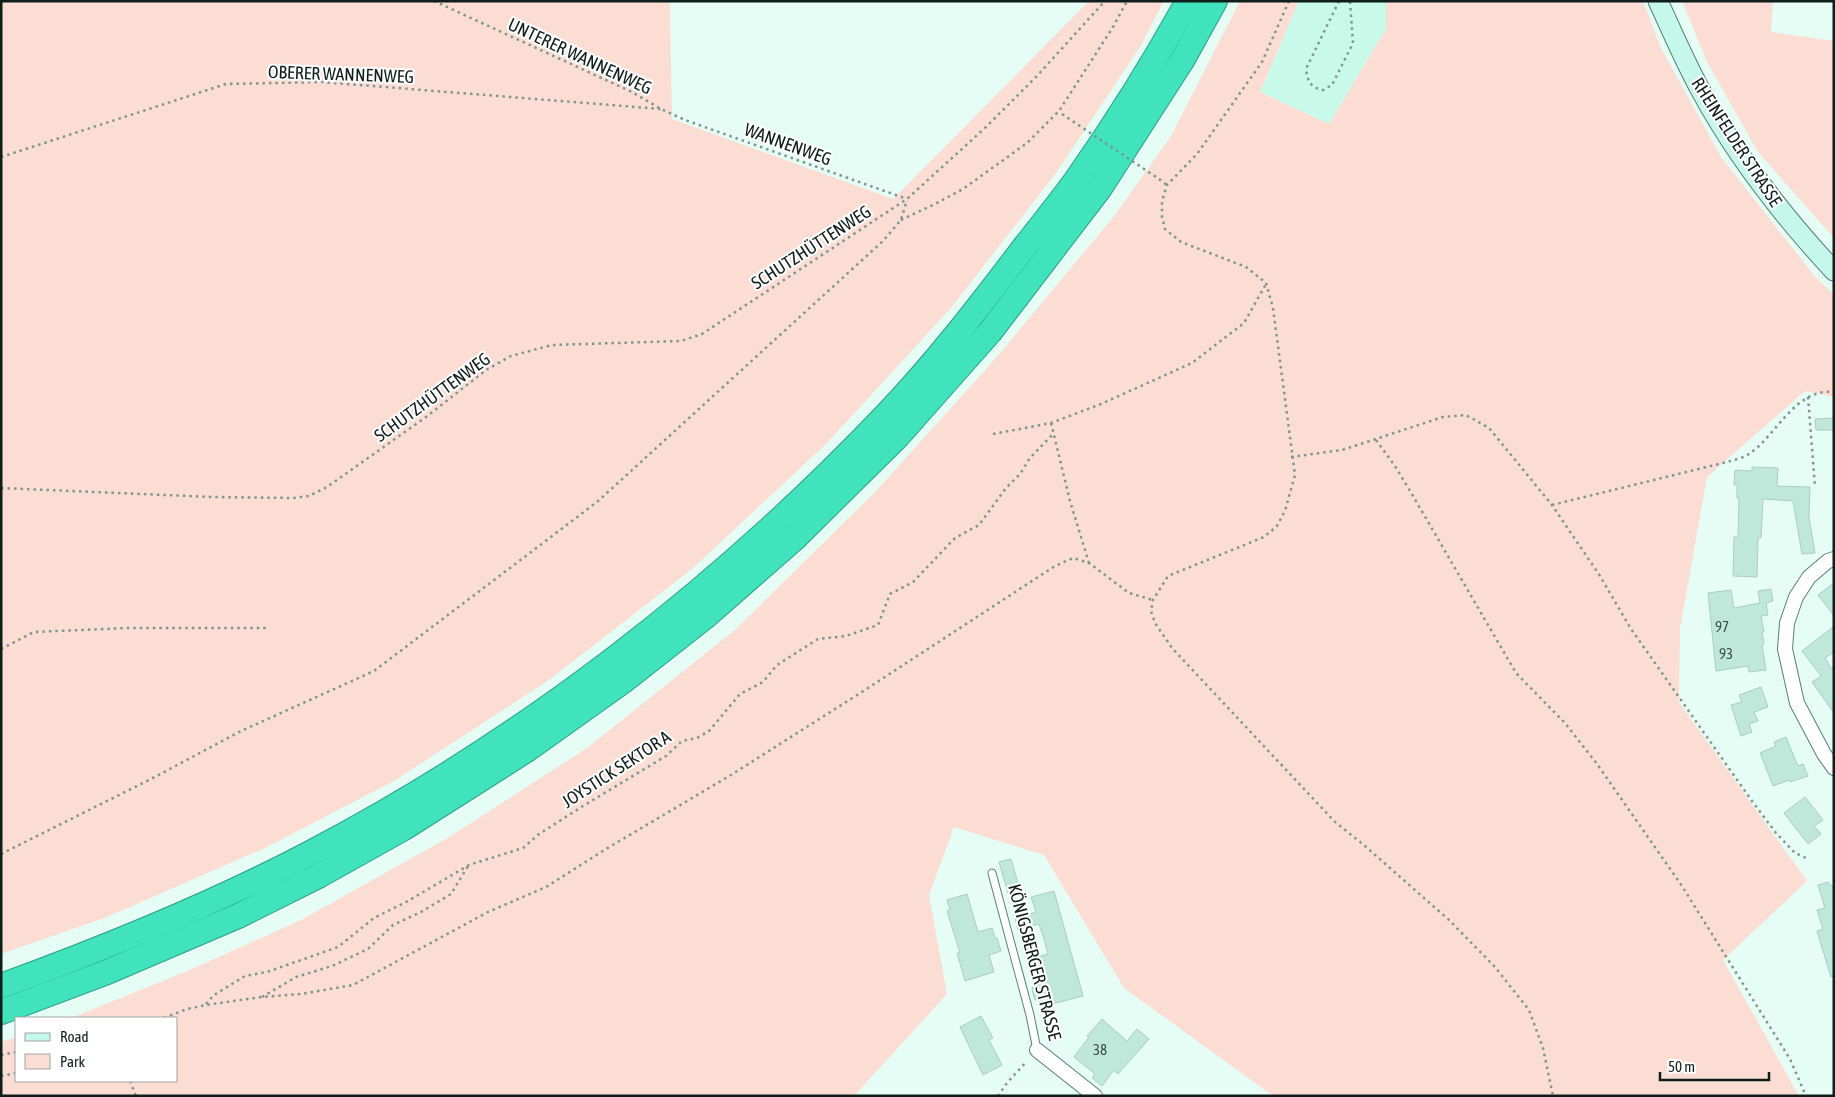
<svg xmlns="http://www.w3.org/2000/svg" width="1835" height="1097" viewBox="0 0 1835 1097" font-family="'Asap Condensed',sans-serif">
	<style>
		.built { fill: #c8f9e9 }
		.green { fill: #fcddd4 }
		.building { fill: #bfe7da; stroke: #a8cfc2 }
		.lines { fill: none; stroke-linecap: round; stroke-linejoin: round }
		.service-casing { stroke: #5a7f73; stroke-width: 9 }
		.minor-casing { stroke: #5a7f73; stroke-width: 16 }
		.secondary-casing { stroke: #5a7f73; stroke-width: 21 }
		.motorway-casing { stroke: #2f9e83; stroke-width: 26 }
		.path { stroke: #81958f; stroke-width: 2.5; stroke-dasharray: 2.5 4; stroke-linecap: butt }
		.service { stroke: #fff; stroke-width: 7 }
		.minor { stroke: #fff; stroke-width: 14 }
		.secondary { stroke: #c6f7eb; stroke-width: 19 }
		.motorway { stroke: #40e3bc; stroke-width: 24 }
		.path-bridge { stroke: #81958f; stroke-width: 2.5; stroke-dasharray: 2.5 4; stroke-linecap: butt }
		.labels { text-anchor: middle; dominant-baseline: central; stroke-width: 4; stroke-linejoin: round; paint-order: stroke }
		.number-label { font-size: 15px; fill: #3b504a }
		.street-label { font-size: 18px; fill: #0f1e1a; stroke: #fff }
	</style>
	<rect width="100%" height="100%" fill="#e5fdf5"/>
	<path class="built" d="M 1299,1 L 1386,1 L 1386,29 L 1329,124 L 1260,92 Z"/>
	<g class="green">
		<path d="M 1,1 L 670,1 L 672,119 L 893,199 L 1089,1 L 1164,1 L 1140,47 L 1056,173 L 951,308 L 826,444 L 692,569 L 549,680 L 394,781 L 267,847 L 107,917 L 1,954 Z"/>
		<path d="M 1240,1 L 1299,1 L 1260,92 L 1329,124 L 1386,29 L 1386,1 L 1643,1 L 1661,48 L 1721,157 L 1817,279 L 1834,294 L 1834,397 L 1805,391 L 1707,477 L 1680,629 L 1679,702 L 1807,881 L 1723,960 L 1799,1096 L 1273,1096 L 1124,988 L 1044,855 L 954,827 L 929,895 L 947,994 L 854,1096 L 1,1096 L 1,1042 L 16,1037 L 16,1081 L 176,1081 L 176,1018 L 71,1018 L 185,972 L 301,920 L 446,839 L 587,748 L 736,629 L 876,491 L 995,359 L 1115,215 L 1171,136 Z"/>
		<path d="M 1682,1 L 1773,1 L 1771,32 L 1834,41 L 1834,238 L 1758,152 L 1706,60 Z"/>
	</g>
	<g class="building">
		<path d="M 1834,418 L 1834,430 L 1816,430 L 1815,419 Z"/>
		<path d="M 1752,467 L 1778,468 L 1777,486 L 1810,487 L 1809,517 L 1815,553 L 1802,554 L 1793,501 L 1763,499 L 1761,538 L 1758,538 L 1757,577 L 1733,576 L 1734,537 L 1738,537 L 1739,498 L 1737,498 L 1737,485 L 1734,485 L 1735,470 L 1752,471 Z"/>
		<path d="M 1834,583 L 1834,616 L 1818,595 Z"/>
		<path d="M 1771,589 L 1773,601 L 1766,603 L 1768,615 L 1761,616 L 1764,632 L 1762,632 L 1764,644 L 1762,645 L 1766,670 L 1749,672 L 1748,666 L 1716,671 L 1708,593 L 1731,590 L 1734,608 L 1760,603 L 1758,591 Z"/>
		<path d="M 1834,626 L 1834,652 L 1825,658 L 1831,668 L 1834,666 L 1834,713 L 1812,682 L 1821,676 L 1802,651 Z"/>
		<path d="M 1761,687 L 1768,707 L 1754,712 L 1758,721 L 1749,724 L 1752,732 L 1741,736 L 1731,705 L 1742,702 L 1739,695 Z"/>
		<path d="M 1786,737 L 1798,766 L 1803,764 L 1808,776 L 1790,782 L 1789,780 L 1773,786 L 1760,753 L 1776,746 L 1774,742 Z"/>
		<path d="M 1805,797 L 1823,820 L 1814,826 L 1821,834 L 1808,844 L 1784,813 Z"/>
		<path d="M 1011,859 L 1020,890 L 1008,893 L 999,862 Z"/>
		<path d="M 1828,882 L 1834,888 L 1834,976 L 1831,977 L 1817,931 L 1823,929 L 1817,910 L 1825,908 L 1818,885 Z"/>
		<path d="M 1054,891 L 1083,996 L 1052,1004 L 1054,1008 L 1041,1011 L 1038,999 L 1035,1000 L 1033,994 L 1032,988 L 1035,987 L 1027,960 L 1048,954 L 1044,939 L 1039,924 L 1018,930 L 1015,918 L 1036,912 L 1031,897 Z"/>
		<path d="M 967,894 L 978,932 L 992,928 L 995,938 L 997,938 L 1001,951 L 989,955 L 994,972 L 965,981 L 957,953 L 960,953 L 947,911 L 950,910 L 947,900 Z"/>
		<path d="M 981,1016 L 993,1038 L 989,1040 L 1002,1065 L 983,1075 L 960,1027 Z"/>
		<path d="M 1102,1019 L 1127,1041 L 1137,1029 L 1149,1039 L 1118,1074 L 1114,1070 L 1102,1086 L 1092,1078 L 1095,1074 L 1074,1057 L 1089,1037 L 1087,1036 Z"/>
	</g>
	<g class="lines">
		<defs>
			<path id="service" d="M 992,873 L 1030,1015 L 1037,1050"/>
			<g id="minor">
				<path d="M 1834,559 L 1828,561 L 1809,577 L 1796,597 L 1787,623 L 1785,649 L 1797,703 L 1824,754 L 1834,768"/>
				<path d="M 1037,1050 L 1095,1096"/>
			</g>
			<path id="secondary" d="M 1658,1 C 1672,31 1685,62 1701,91 C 1736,156 1783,216 1834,271"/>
			<g id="motorway">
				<path d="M 1,986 C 108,947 214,904 314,851 C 525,740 720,589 885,416 C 936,363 981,304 1026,245 C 1044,222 1062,200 1079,176 C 1118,120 1155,61 1188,1"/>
				<path d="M 1,1012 L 107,972 L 238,916 L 320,875 L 404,828 L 528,749 L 622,682 L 706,616 L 795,538 L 898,436 L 990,332 L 1100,188 L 1183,59 L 1215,1"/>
			</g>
		</defs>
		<use href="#service" class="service-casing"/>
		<use href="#minor" class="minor-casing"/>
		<use href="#secondary" class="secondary-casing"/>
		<use href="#motorway" class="motorway-casing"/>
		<g class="path">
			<path d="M 434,1 L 632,92 L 661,109 L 685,120 L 907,199"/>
			<path d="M 1289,1 L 1262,62 L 1197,154 L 1167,185 L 1162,201 L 1162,217 L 1165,229 L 1181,242 L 1246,267 L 1266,283 L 1273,308 L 1295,475 L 1285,511 L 1277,526 L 1264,537 L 1168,576 L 1153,600 L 1151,611 L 1155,623 L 1172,648 L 1334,821 L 1365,846 L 1449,920 L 1495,967 L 1529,1010 L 1543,1048 L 1553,1096"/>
			<path d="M 1339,1 L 1306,69 C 1308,82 1310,87 1323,90 L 1332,85 L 1353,43 L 1350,1"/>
			<path d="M 1,157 L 226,84 L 322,82 L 661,109"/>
			<path d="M 1159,179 L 1167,185"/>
			<path d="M 901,220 L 935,204 L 963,189 L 1027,143 L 1059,111 L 1113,27 L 1127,1"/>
			<path d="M 1808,397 L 1815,487"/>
			<path d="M 1051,423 L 1070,501 L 1089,563"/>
			<path d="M 993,434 L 1051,423 L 1101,404 L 1192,363 L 1244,323 L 1266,284"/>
			<path d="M 1376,440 L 1395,466 L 1413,496 L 1516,673 L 1565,723 L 1597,764 L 1682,886 L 1790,1059 L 1806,1096"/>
			<path d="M 1291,457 L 1342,450 L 1443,417 L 1466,415 L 1489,428 L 1552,505 L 1600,576 L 1631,629 L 1752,801 L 1776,833 L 1795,853 L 1808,859"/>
			<path d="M 1,488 L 212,497 L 293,498 L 309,496 L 327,487 L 426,417 L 486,370 L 511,356 L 552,345 L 681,341 L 702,334 L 907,199 L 985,128 L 1036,77 L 1105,1"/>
			<path d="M 1552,505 L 1727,462 C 1734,460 1743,458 1749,454 C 1777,435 1795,388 1834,392"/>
			<path d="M 1,649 L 34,632 L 128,628 L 267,628"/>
			<path d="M 1,854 L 151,779 L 241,731 L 374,671 L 597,502 L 883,241 L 901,220 L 907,200"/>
			<path d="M 262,997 L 296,977 L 332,966 L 368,949 L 393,925 L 421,912 L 451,894 L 468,866"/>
			<path d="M 206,1004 L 214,995 L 245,976 L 267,972 L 338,947 L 374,918 L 408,901 L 469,865 L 523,848 L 539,834 L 583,806 L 666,756 L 682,741 L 697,738 L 709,731 L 740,694 L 763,682 L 777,665 L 818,639 L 846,636 L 878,625 L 890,594 L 913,582 L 955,538 L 979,525 L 1006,488 L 1020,474 L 1030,458 L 1053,434"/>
			<path d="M 164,1018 L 187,1009 L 206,1005 L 261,997 L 301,994 L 353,985 L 488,912 L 546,887 L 606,849 L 731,775 L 865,690 L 1055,566 L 1073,558 L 1089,563 L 1129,593 L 1153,600"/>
			<path d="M 1,1055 L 16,1052"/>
			<path d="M 1,1076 L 16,1073"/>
			<path d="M 130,1081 L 136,1096"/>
			<path d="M 998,1096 L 1007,1083 L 1027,1061"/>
		</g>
		<use href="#service" class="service"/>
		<use href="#minor" class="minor"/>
		<use href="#secondary" class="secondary"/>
		<use href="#motorway" class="motorway"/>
		<path class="path-bridge" d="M 1062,114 L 1159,179"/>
	</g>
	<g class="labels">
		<g class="number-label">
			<text x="1722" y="626">97</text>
			<text x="1726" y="653">93</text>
			<text x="1100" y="1049">38</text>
		</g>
		<g class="street-label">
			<text transform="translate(580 56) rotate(25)">UNTERER WANNENWEG</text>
			<text transform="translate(341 74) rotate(2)">OBERER WANNENWEG</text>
			<text transform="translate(1737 142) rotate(57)">RHEINFELDER STRASSE</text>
			<text transform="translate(788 144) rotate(20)">WANNENWEG</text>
			<text transform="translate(811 247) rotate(-33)">SCHUTZHÜTTENWEG</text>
			<text transform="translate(432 397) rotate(-36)">SCHUTZHÜTTENWEG</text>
			<text transform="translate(616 769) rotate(-33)">JOYSTICK SEKTOR A</text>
			<text transform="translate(1035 962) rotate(75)">KÖNIGSBERGER STRASSE</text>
		</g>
	</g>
	<rect width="1835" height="1097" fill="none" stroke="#0f1e1a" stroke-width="5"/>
	<rect x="15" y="1017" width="162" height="65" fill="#ffffff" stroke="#9fa5a3"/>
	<rect x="25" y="1033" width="25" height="8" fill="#c6f7eb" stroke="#9fa5a3"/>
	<text x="60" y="1042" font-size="15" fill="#0f1e1a">Road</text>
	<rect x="25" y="1054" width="25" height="15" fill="#fcddd4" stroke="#9fa5a3"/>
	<text x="60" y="1067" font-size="15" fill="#0f1e1a">Park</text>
	<path d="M1660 1072v8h109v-8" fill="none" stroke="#0f1e1a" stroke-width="2.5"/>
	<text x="1668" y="1072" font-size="15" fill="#0f1e1a" stroke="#ffffff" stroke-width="4" paint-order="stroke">50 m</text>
</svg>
